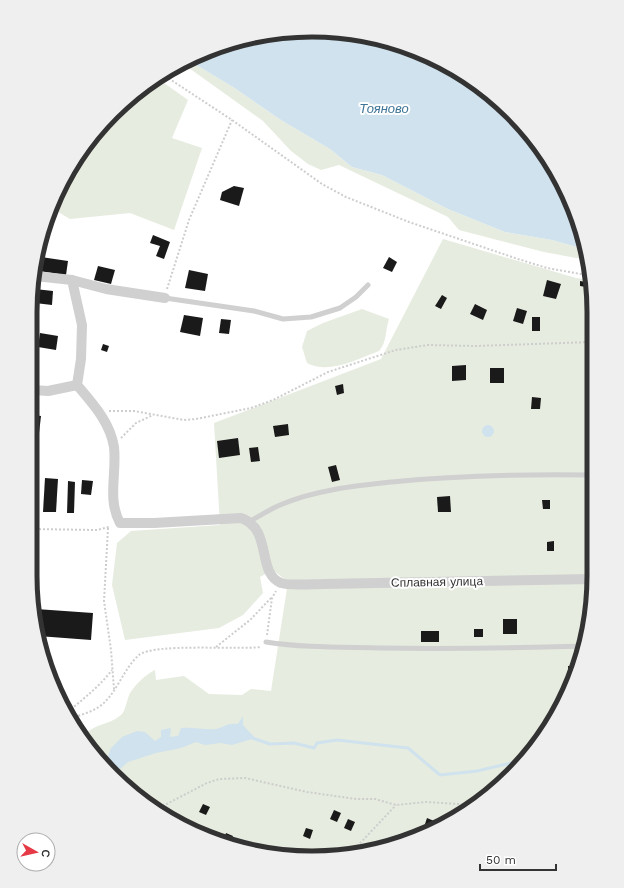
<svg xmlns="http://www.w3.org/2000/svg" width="624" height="888" viewBox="0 0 624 888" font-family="'Work Sans',sans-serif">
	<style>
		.green { fill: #e6ecdf }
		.water { fill: #cfe2ee }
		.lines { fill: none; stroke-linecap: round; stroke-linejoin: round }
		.stream { stroke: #cfe2ee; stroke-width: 3 }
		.building { fill: #1a1a1a }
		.path { stroke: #cdcdcd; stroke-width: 2; stroke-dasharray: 2 2; stroke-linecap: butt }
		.lane { stroke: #d0d0d0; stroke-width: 5 }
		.street { stroke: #d0d0d0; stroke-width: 10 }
		.labels { text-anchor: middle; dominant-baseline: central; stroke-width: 4; stroke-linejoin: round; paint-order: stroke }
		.street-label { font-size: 12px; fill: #333; stroke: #fff }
		.water-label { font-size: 13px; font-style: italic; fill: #3f7597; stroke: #fff }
		.rim { fill: none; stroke: #333; stroke-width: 5 }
	</style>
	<rect width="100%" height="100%" fill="#fff"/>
	<g class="green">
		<path d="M 188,60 L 233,87 L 281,120 L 330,149 L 352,167 L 382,175 L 448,209 L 505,232 L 552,240 L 584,249 L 587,260 L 544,252 L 459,230 L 448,217 L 339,165 L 321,170 L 308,164 L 291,151 L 263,121 L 182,63 Z"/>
		<path d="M 157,78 L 188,100 L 172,138 L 202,148 L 174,230 L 130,213 L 70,219 L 53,209 L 68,171 L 126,100 Z"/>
		<path d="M 443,239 L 576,278 L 592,280 L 593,594 L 584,649 L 565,701 L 536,747 L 498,788 L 437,829 L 349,856 L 275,856 L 204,836 L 126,788 L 83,739 C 90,723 110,726 122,714 C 126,709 127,699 130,693 C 136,684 145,675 155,670 L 156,680 L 184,676 L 209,694 L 242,695 L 251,689 L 271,691 L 288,582 L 273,570 L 260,577 L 263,593 L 243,615 L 219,628 L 125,640 L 112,585 L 117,543 L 131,531 L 220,525 L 214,423 L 381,359 Z"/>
		<path d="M 362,309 L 389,319 C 385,331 387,342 379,351 C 357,359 329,375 307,363 L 302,347 L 307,331 L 323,323 Z"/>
	</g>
	<g class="water">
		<path d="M 330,31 L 385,40 L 437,59 L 483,88 L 524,126 L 565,187 L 584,249 L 552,240 L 505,232 L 448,209 L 382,175 L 352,167 L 330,149 L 281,120 L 233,87 L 188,60 L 221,45 L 275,32 Z"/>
		<circle cx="488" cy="431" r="6"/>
		<path d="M 243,716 L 243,725 L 255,738 L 232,745 L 220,743 L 205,745 L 196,742 L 181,748 L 156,753 L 128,762 L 120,769 L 110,770 L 101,759 L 107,759 L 111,748 L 122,737 L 137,731 L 145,732 L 155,741 L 161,737 L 161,730 L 171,728 L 170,737 L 178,736 L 181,728 C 193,727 204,730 216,729 C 226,727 225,723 238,724 Z"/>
	</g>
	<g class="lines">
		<path class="stream" d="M 252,738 L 270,744 L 294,743 L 314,748 L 317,743 L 337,740 L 408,748 L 440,775 L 477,771 L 524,760"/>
	</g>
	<g class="building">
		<path d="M 234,186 L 244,188 L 239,206 L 220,200 L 222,192 Z"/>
		<path d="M 153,235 L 170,242 L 164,259 L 156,256 L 160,246 L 150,243 Z"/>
		<path d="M 41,257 L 68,261 L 66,275 L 39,271 Z"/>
		<path d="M 389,257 L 397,262 L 392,272 L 383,268 Z"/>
		<path d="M 98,266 L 115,270 L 111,284 L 94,280 Z"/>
		<path d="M 189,270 L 208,274 L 205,291 L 185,288 Z"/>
		<path d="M 547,280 L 561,284 L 556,299 L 543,296 Z"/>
		<path d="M 580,281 L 592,283 L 592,288 L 580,286 Z"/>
		<path d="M 35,289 L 53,291 L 52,305 L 35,303 Z"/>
		<path d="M 442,295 L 447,298 L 441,309 L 435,306 Z"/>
		<path d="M 475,304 L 487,310 L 483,320 L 470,314 Z"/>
		<path d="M 517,308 L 527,311 L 523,324 L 513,321 Z"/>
		<path d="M 184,315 L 203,318 L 200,336 L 180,332 Z"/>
		<rect x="532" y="317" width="8" height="14"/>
		<path d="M 221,319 L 231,320 L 229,334 L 219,333 Z"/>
		<path d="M 40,333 L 58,336 L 56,350 L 38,347 Z"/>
		<path d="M 103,344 L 109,346 L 107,352 L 101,350 Z"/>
		<path d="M 466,365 L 466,380 L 452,381 L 452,366 Z"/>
		<rect x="490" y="368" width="14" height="15"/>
		<path d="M 343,384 L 344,393 L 337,395 L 335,386 Z"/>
		<path d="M 532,397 L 541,398 L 540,409 L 531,409 Z"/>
		<path d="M 33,415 L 41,416 L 39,433 L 32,433 Z"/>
		<path d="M 288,424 L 289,435 L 275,437 L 273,426 Z"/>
		<path d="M 238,438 L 240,455 L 219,458 L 217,441 Z"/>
		<path d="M 258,447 L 260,461 L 251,462 L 249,448 Z"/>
		<path d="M 336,465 L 340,480 L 332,482 L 328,467 Z"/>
		<path d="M 45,478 L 58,479 L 56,512 L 43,512 Z"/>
		<path d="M 82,480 L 93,481 L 91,495 L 81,494 Z"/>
		<path d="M 68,481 L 75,482 L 74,513 L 67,513 Z"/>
		<path d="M 450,496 L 451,512 L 438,512 L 437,497 Z"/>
		<path d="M 542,500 L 550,500 L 550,509 L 543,509 Z"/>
		<path d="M 554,541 L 554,551 L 547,551 L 547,542 Z"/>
		<path d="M 33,601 L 36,601 L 36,609 L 93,613 L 91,640 L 38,636 Z"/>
		<rect x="503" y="619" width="14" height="15"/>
		<path d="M 580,627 L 588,627 L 587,635 L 580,635 Z"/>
		<rect x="474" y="629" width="9" height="8"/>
		<rect x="421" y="631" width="18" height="11"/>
		<path d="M 568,666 L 578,666 L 573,680 L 569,681 Z"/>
		<path d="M 203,804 L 210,807 L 206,815 L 199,812 Z"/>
		<path d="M 334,810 L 341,813 L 337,822 L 330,819 Z"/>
		<path d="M 444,815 L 451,817 L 444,824 L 441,823 Z"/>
		<path d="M 427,818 L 434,821 L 430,830 L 424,827 Z"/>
		<path d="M 348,819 L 355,822 L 351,831 L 344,828 Z"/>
		<path d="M 306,828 L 313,830 L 310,839 L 303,836 Z"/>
		<path d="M 226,833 L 233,836 L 230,843 L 223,842 Z"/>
	</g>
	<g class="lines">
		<g class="path">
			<path d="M 162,74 L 232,120 L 322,184 L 346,197 L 409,222 L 518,259 L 547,268 L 592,276"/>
			<path d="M 167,289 L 189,220 L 232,120"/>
			<path d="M 109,411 L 134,411 L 184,420 L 196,419 L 251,408 L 273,400 L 328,372 L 396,350 L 428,345 L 476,346 L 592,342"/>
			<path d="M 121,438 L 136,423 L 153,415"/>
			<path d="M 108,528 L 104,601 L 111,650 L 114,689"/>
			<path d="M 31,529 L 97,530 L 109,527"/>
			<path d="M 267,635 L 272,598 L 276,591"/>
			<path d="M 216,647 L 250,620 L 271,598"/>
			<path d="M 68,712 C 84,698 99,687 112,670"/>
			<path d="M 71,719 C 79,715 89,713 97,708 C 116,697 122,670 139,655 C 154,643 237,650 261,647"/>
			<path d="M 159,808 L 207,783 L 219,779 L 245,778 L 307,792 L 356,799 L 375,799 L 396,805 L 426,802 L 473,805"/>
			<path d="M 349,855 L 396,805"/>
		</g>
		<g class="lane">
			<path d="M 165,298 L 254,311 L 283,319 L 311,317 L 340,308 L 356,297 L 368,285"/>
			<path d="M 250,521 C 260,516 270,509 280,505 C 315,490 354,486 392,482 C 459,475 526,474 593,475"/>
			<path d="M 266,642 C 304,648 343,647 381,648 C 449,649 517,648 585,646"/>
		</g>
		<g class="street">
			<path d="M 35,276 L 72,280 L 82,325 L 81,359 L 77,385 C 93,404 110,422 114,447 C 117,473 107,499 120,523 L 154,523 L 241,518 C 273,529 256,573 281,583 C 288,586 315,584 324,584 L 593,579"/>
			<path d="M 72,280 L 106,289 L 165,298"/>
			<path d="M 33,390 L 48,391 L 77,385"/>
		</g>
	</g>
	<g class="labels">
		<g class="street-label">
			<text transform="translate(437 582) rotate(-1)">Сплавная улица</text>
		</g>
		<g class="water-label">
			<text x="384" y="108">Тояново</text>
		</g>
	</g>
	<path d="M0 0H624V888H0ZM312 37H312A275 275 0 0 1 587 312V576A275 275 0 0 1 312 851H312A275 275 0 0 1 37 576V312A275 275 0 0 1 312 37Z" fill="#efefef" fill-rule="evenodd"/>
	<path class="rim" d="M312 37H312A275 275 0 0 1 587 312V576A275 275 0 0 1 312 851H312A275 275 0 0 1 37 576V312A275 275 0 0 1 312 37Z"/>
	<g transform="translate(36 852) rotate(98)"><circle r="19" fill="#ffffff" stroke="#adadad"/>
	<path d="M0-3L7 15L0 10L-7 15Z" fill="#e63946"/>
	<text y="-6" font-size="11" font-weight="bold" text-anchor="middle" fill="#333333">С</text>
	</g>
	<path d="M480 864v6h76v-6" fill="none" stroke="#333333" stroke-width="2"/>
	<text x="486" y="864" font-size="12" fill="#333333" stroke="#ffffff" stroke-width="3" paint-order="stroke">50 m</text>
</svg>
